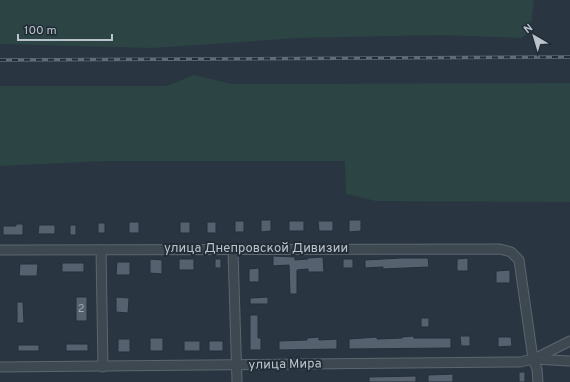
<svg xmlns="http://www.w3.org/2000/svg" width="570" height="382" viewBox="0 0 570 382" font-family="Overpass,sans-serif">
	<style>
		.green { fill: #2c4444 }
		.building { fill: #55616e; stroke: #242f39 }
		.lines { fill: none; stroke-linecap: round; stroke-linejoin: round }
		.minor-casing { stroke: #5b666f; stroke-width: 11 }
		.minor { stroke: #3d4851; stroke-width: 9 }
		.rail-casing { stroke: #606c78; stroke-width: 3.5 }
		.rail { stroke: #222d37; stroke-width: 2; stroke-dasharray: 6; stroke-linecap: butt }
		.labels { text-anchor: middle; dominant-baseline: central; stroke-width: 4; stroke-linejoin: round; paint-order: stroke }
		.number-label { font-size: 11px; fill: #a1aab4 }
		.street-label { font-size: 13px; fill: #bac3cb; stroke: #222d37 }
	</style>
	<rect width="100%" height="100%" fill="#293642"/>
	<g class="green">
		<path d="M 0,0 L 534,0 L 530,32 L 521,38 L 441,35 L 298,38 L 153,48 L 0,44 Z"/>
		<path d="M 194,75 L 232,84 L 570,83 L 570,202 L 376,201 L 346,194 L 345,161 L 105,161 L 0,166 L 0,86 L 167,86 Z"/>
	</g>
	<g class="building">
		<path d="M 261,220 L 271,220 L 271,231 L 261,232 Z"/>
		<path d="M 349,220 L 361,220 L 361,231 L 349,232 Z"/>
		<rect x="235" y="221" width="9" height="11"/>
		<rect x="289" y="221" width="15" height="10"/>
		<path d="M 318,221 L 333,221 L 333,231 L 319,231 Z"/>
		<rect x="129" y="222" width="10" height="11"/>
		<rect x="180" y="222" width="10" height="11"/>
		<rect x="207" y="222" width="9" height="11"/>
		<rect x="98" y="223" width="7" height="10"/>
		<path d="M 16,224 L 23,224 L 23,235 L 3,235 L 3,226 L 16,226 Z"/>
		<path d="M 39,225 L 55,225 L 55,234 L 38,234 Z"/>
		<rect x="70" y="225" width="6" height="10"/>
		<path d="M 273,256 L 295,257 L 295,260 L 308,259 L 308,258 L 323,257 L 324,272 L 308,272 L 308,269 L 297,270 L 297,294 L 290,294 L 289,265 L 273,266 Z"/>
		<path d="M 401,258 L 428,258 L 429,267 L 383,269 L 383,267 L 365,268 L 365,260 Z"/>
		<path d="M 468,258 L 468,271 L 457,271 L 457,259 Z"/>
		<path d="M 150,259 L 162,260 L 162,274 L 150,273 Z"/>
		<rect x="179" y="259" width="15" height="11"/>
		<rect x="215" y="259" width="6" height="9"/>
		<rect x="343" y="259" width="10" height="9"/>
		<path d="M 117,262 L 130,262 L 130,275 L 116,275 Z"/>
		<rect x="62" y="263" width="22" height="9"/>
		<path d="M 20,264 L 38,264 L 37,276 L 19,276 Z"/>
		<path d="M 259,268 L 259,282 L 249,282 L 249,269 Z"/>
		<path d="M 510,270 L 510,283 L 496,283 L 496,271 Z"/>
		<rect x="76" y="297" width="11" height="24"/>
		<path d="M 116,297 L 129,298 L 128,313 L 116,312 Z"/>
		<path d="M 268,297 L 268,304 L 250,304 L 250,298 Z"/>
		<path d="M 17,302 L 23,302 L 24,323 L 17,323 Z"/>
		<path d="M 250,315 L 258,315 L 258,338 L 261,338 L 261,350 L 250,350 Z"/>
		<rect x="421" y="318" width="8" height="9"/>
		<path d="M 413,336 L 414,338 L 451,338 L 451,348 L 349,349 L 349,339 L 377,337 L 377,339 L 402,338 L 402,337 Z"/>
		<path d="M 460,336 L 470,336 L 470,346 L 461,346 Z"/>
		<path d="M 319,337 L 319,340 L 337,339 L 337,349 L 279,350 L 279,341 L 307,340 L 307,338 Z"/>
		<path d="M 498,337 L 511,337 L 512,346 L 498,347 Z"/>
		<rect x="150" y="338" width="13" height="13"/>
		<rect x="118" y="339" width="12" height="13"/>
		<rect x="184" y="341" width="16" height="10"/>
		<rect x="209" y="341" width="14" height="10"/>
		<rect x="66" y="344" width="22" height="7"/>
		<rect x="18" y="345" width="21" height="6"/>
		<rect x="519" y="372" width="6" height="10"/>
		<path d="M 453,374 L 453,382 L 428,382 L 428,375 Z"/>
		<path d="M 416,376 L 416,382 L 369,382 L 369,377 Z"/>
	</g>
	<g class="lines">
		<defs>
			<g id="minor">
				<path d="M 0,250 L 500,249 L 511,252 L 519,260 L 533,359 L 537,369 L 538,382"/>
				<path d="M 101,250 L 103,367"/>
				<path d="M 233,250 L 237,382"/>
				<path d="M 534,359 L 570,341"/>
				<path d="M 0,367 L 520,362 L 533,359 L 570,361"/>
			</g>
		</defs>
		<use href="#minor" class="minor-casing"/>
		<use href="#minor" class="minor"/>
		<defs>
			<path id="rail" d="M 0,60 L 570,57"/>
		</defs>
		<use href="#rail" class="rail-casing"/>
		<use href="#rail" class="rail"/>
	</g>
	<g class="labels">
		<g class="number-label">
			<text x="81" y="309">2</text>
		</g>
		<g class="street-label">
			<text x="256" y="249">улица Днепровской Дивизии</text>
			<text transform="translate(285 365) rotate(-1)">улица Мира</text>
		</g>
	</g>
	<g transform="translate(534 36) rotate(322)" stroke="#222d37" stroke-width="3" paint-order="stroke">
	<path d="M0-3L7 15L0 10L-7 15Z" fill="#bac3cb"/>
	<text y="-6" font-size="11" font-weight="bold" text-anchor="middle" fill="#bac3cb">N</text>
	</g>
	<path d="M18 34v6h94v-6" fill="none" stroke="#bac3cb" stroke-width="2"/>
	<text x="24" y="34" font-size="12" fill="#bac3cb" stroke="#222d37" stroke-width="3" paint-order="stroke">100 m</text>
</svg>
